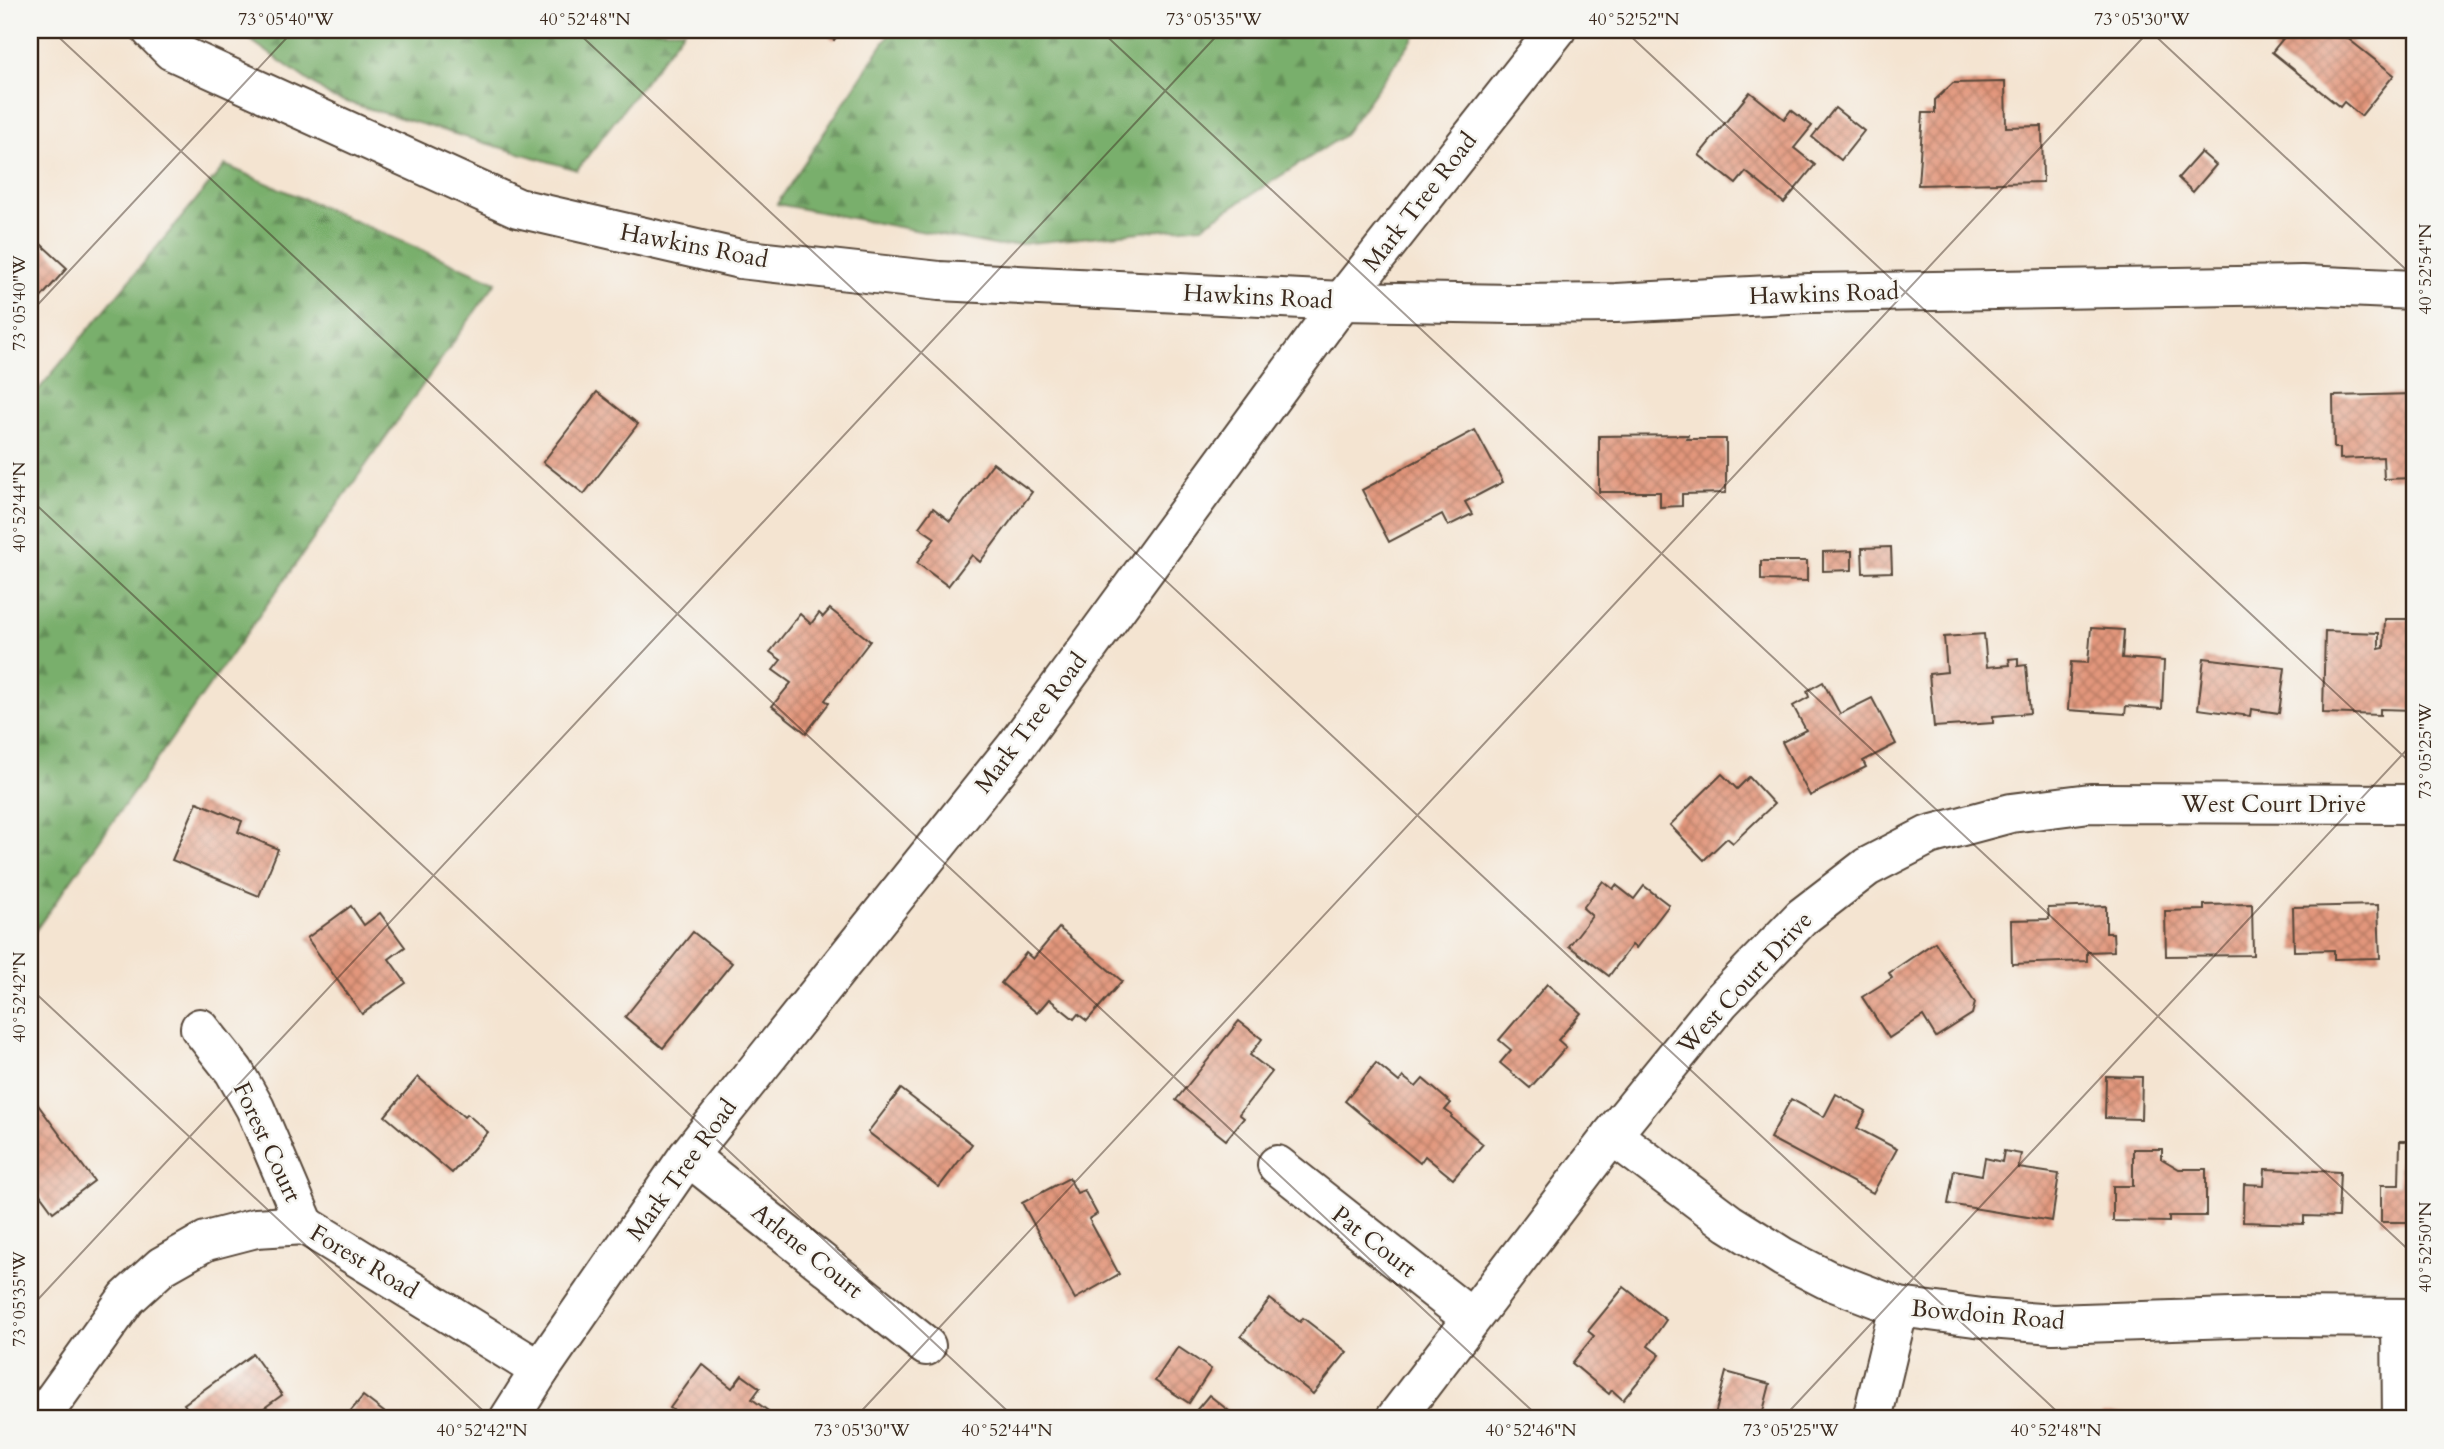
<svg xmlns="http://www.w3.org/2000/svg" width="2444" height="1449" viewBox="0 0 2444 1449" font-family="Cardo,serif">
	<style>
		.forest { fill: url(#forest-firs); stroke: #5a6c45; stroke-width: 2 }
		.building { fill: url(#building-cross-hatch) }
		.lines { fill: none; stroke-linecap: round; stroke-linejoin: round }
		.street-casing { stroke: #574639; stroke-width: 42 }
		.secondary-casing { stroke: #574639; stroke-width: 42 }
		.street { stroke: #fff; stroke-width: 38 }
		.secondary { stroke: #fff; stroke-width: 38 }
		.ticks { fill: none; stroke: #3b2a1e; stroke-width: 2; stroke-opacity: 0.45 }
		.labels { text-anchor: middle; dominant-baseline: central; stroke-width: 5; stroke-linejoin: round; paint-order: stroke }
		.street-label { font-size: 24px; fill: #3b2a1e; stroke: #f6f6f2 }
		.neatline { fill: none; stroke: #3b2a1e; stroke-width: 2.5 }
		.ticks-label { font-size: 18px; text-anchor: middle; fill: #3b2a1e }
	</style>
	<defs>
		<pattern id="forest-firs" width="22" height="20" patternUnits="userSpaceOnUse" patternTransform="scale(1.75)"><rect width="22" height="20" fill="#79af6c"/><path d="M5 1l3.5 6h-7zM16 11l3.5 6h-7z" fill="#648f58"/></pattern>
		<pattern id="building-cross-hatch" width="8" height="8" patternUnits="userSpaceOnUse" patternTransform="scale(1.75)"><rect width="8" height="8" fill="#e2967b"/><path d="M0 0l8 8M0 8l8-8" fill="none" stroke="#b87b64"/></pattern>
	</defs>
	<rect width="100%" height="100%" fill="#f6f6f2"/>
	<filter id="ink" filterUnits="userSpaceOnUse"><feTurbulence type="fractalNoise" baseFrequency=".0143" numOctaves="2"/><feDisplacementMap in="SourceGraphic" scale="14" xChannelSelector="R" yChannelSelector="G"/><feConvolveMatrix kernelMatrix="1 2 1 2 8 2 1 2 1" color-interpolation-filters="sRGB"/></filter>
	<filter id="wash" filterUnits="userSpaceOnUse"><feTurbulence type="fractalNoise" baseFrequency=".00686" numOctaves="4" result="noise"/><feDisplacementMap in="SourceGraphic" scale="28" xChannelSelector="R" yChannelSelector="G"/><feGaussianBlur stdDeviation="1.57" result="paint"/><feColorMatrix in="noise" values="0 0 0 0 0 0 0 0 0 0 0 0 0 0 0 0 0 1.4 0 .05"/><feComposite in="paint" operator="in"/></filter>
	<g filter="url(#wash)">
		<rect width="100%" height="100%" fill="#f4e4d1"/>
		<g class="forest">
			<path d="M 236,30 L 684,30 L 577,170 L 333,98 Z"/>
			<path d="M 892,30 L 1419,30 L 1343,136 L 1202,226 L 999,246 L 777,204 Z"/>
			<path d="M 225,165 L 496,282 L 30,938 L 30,400 Z"/>
		</g>
		<g id="blocks">
			<g class="building">
				<path d="M 821,30 L 842,30 L 834,40 Z"/>
				<path d="M 2290,30 L 2337,30 L 2394,75 L 2361,116 L 2344,102 L 2340,107 L 2272,52 Z"/>
				<path d="M 2005,82 L 2006,127 L 2042,126 L 2043,182 L 1918,185 L 1923,113 L 1935,113 L 1935,100 L 1953,83 Z"/>
				<path d="M 1750,92 L 1784,119 L 1791,110 L 1812,126 L 1794,148 L 1815,165 L 1784,203 L 1746,172 L 1736,184 L 1699,155 Z"/>
				<path d="M 1835,108 L 1864,131 L 1841,160 L 1812,137 Z"/>
				<path d="M 2201,152 L 2216,165 L 2193,192 L 2178,178 Z"/>
				<path d="M 30,234 L 67,268 L 30,310 Z"/>
				<path d="M 597,392 L 638,424 L 584,494 L 543,462 Z"/>
				<path d="M 2414,394 L 2414,478 L 2384,479 L 2383,457 L 2340,459 L 2340,448 L 2334,448 L 2333,396 Z"/>
				<path d="M 1475,430 L 1503,482 L 1465,502 L 1472,514 L 1448,526 L 1442,514 L 1389,542 L 1362,490 Z"/>
				<path d="M 1688,435 L 1687,439 L 1726,439 L 1726,493 L 1682,494 L 1682,506 L 1660,507 L 1660,492 L 1599,492 L 1599,436 Z"/>
				<path d="M 993,463 L 1032,492 L 980,562 L 972,555 L 948,586 L 917,563 L 935,538 L 919,527 L 933,508 L 950,521 Z"/>
				<path d="M 1891,547 L 1892,572 L 1863,573 L 1862,548 Z"/>
				<path d="M 1852,551 L 1852,570 L 1823,571 L 1823,552 Z"/>
				<path d="M 1761,561 L 1807,561 L 1807,581 L 1761,580 Z"/>
				<path d="M 830,609 L 870,641 L 825,700 L 829,703 L 806,733 L 772,706 L 791,683 L 773,670 L 781,660 L 770,652 L 800,614 L 811,624 L 819,613 L 823,617 Z"/>
				<path d="M 2385,619 L 2411,619 L 2410,661 L 2414,662 L 2414,710 L 2380,709 L 2380,715 L 2323,713 L 2325,631 L 2379,633 L 2379,649 L 2384,648 Z"/>
				<path d="M 2091,628 L 2124,630 L 2122,658 L 2164,661 L 2162,709 L 2126,706 L 2125,714 L 2068,710 L 2071,662 L 2088,663 Z"/>
				<path d="M 1984,634 L 1987,667 L 2010,665 L 2009,659 L 2018,658 L 2018,666 L 2026,665 L 2030,713 L 1993,716 L 1993,723 L 1934,727 L 1929,674 L 1947,672 L 1944,637 Z"/>
				<path d="M 2204,658 L 2285,668 L 2279,713 L 2251,709 L 2250,716 L 2198,709 Z"/>
				<path d="M 1823,682 L 1840,714 L 1872,698 L 1896,744 L 1863,761 L 1866,767 L 1810,796 L 1782,742 L 1806,730 L 1793,706 L 1809,697 L 1807,691 Z"/>
				<path d="M 1722,774 L 1737,789 L 1749,777 L 1774,804 L 1733,843 L 1727,838 L 1704,860 L 1670,825 Z"/>
				<path d="M 197,802 L 242,821 L 238,832 L 278,849 L 259,896 L 172,860 Z"/>
				<path d="M 1603,881 L 1613,889 L 1616,885 L 1634,899 L 1644,886 L 1669,905 L 1636,948 L 1632,945 L 1609,976 L 1569,946 L 1592,916 L 1583,908 Z"/>
				<path d="M 2252,904 L 2253,955 L 2166,956 L 2165,911 L 2204,910 L 2204,905 Z"/>
				<path d="M 2378,905 L 2380,958 L 2334,959 L 2334,950 L 2294,951 L 2293,907 Z"/>
				<path d="M 351,906 L 364,925 L 380,913 L 405,947 L 389,959 L 406,983 L 362,1014 L 307,938 Z"/>
				<path d="M 2106,906 L 2106,933 L 2113,933 L 2114,951 L 2087,952 L 2087,961 L 2012,964 L 2011,920 L 2049,919 L 2048,908 Z"/>
				<path d="M 1059,928 L 1122,981 L 1087,1021 L 1078,1014 L 1074,1019 L 1049,999 L 1037,1013 L 1001,983 L 1026,953 L 1033,959 Z"/>
				<path d="M 693,932 L 732,963 L 663,1048 L 625,1017 Z"/>
				<path d="M 1935,942 L 1975,1003 L 1972,1014 L 1936,1037 L 1923,1016 L 1889,1038 L 1862,997 L 1892,978 L 1889,973 Z"/>
				<path d="M 1547,984 L 1581,1013 L 1558,1040 L 1566,1047 L 1530,1088 L 1500,1063 L 1511,1050 L 1499,1040 Z"/>
				<path d="M 1239,1021 L 1262,1039 L 1250,1055 L 1272,1072 L 1239,1114 L 1244,1118 L 1226,1140 L 1176,1100 Z"/>
				<path d="M 1376,1063 L 1399,1082 L 1403,1077 L 1416,1087 L 1423,1079 L 1451,1103 L 1445,1110 L 1452,1115 L 1451,1117 L 1483,1144 L 1453,1179 L 1425,1156 L 1420,1163 L 1345,1101 Z"/>
				<path d="M 2106,1076 L 2142,1077 L 2141,1119 L 2105,1118 Z"/>
				<path d="M 418,1077 L 464,1117 L 467,1114 L 488,1132 L 452,1173 L 385,1116 Z"/>
				<path d="M 901,1089 L 972,1144 L 939,1187 L 868,1132 Z"/>
				<path d="M 30,1094 L 94,1181 L 53,1212 L 36,1189 L 30,1194 Z"/>
				<path d="M 1836,1094 L 1866,1111 L 1857,1128 L 1897,1149 L 1873,1193 L 1770,1138 L 1791,1099 L 1824,1117 Z"/>
				<path d="M 2400,1141 L 2414,1141 L 2414,1222 L 2381,1222 L 2381,1185 L 2399,1185 Z"/>
				<path d="M 2133,1149 L 2162,1149 L 2162,1159 L 2179,1169 L 2206,1169 L 2206,1216 L 2169,1216 L 2169,1222 L 2113,1221 L 2113,1186 L 2133,1186 Z"/>
				<path d="M 2004,1151 L 2021,1154 L 2018,1168 L 2059,1174 L 2052,1221 L 1948,1204 L 1954,1170 L 1982,1175 L 1985,1158 L 2002,1162 Z"/>
				<path d="M 2265,1169 L 2340,1172 L 2338,1217 L 2304,1216 L 2304,1224 L 2243,1222 L 2244,1184 L 2264,1185 Z"/>
				<path d="M 1069,1178 L 1077,1193 L 1084,1190 L 1097,1214 L 1089,1219 L 1119,1274 L 1075,1299 L 1022,1203 Z"/>
				<path d="M 1624,1287 L 1666,1320 L 1648,1346 L 1660,1355 L 1623,1400 L 1612,1390 L 1609,1394 L 1572,1363 L 1594,1336 L 1588,1331 Z"/>
				<path d="M 1270,1299 L 1300,1322 L 1303,1318 L 1347,1352 L 1313,1394 L 1241,1336 Z"/>
				<path d="M 1178,1347 L 1211,1369 L 1189,1403 L 1155,1381 Z"/>
				<path d="M 253,1354 L 282,1395 L 249,1419 L 195,1419 L 184,1404 Z"/>
				<path d="M 702,1364 L 732,1388 L 742,1375 L 760,1388 L 752,1399 L 779,1419 L 686,1419 L 670,1408 Z"/>
				<path d="M 1726,1372 L 1770,1384 L 1761,1419 L 1714,1419 Z"/>
				<path d="M 1209,1395 L 1239,1419 L 1189,1419 Z"/>
				<path d="M 363,1396 L 393,1419 L 344,1419 Z"/>
				<path d="M 2102,1413 L 2161,1414 L 2161,1419 L 2101,1419 Z"/>
				<path d="M 2246,1416 L 2291,1417 L 2291,1419 L 2245,1419 Z"/>
			</g>
		</g>
	</g>
	<g filter="url(#ink)">
		<use href="#blocks" fill-opacity="0" stroke="#574639" stroke-width="2"/>
		<g class="lines">
			<defs>
				<g id="street">
					<path d="M 200,1028 L 234,1071 L 255,1108 L 305,1225"/>
					<path d="M 1612,1135 L 1729,1223 L 1783,1257 L 1826,1279 L 1899,1307 L 1990,1319 L 2053,1324 L 2262,1317 L 2414,1318"/>
					<path d="M 688,1156 L 926,1346"/>
					<path d="M 1277,1165 L 1471,1318"/>
					<path d="M 2401,1318 L 2402,1419"/>
					<path d="M 40,1419 L 127,1298 L 162,1266 L 206,1241 L 256,1228 L 305,1225 L 540,1370"/>
					<path d="M 1395,1419 L 1612,1135 L 1720,1002 L 1802,917 L 1867,867 L 1929,835 L 2011,813 L 2090,803 L 2414,804"/>
					<path d="M 1872,1419 L 1899,1307"/>
				</g>
				<g id="secondary">
					<path d="M 151,30 L 172,51 L 518,208 L 740,259 L 939,281 L 1342,301 L 1513,304 L 1616,303 L 1809,293 L 2302,285 L 2414,290"/>
					<path d="M 509,1419 L 540,1370 L 688,1156 L 1016,746 L 1342,301 L 1556,30"/>
				</g>
			</defs>
			<use href="#street" class="street-casing"/>
			<use href="#secondary" class="secondary-casing"/>
			<use href="#street" class="street"/>
			<use href="#secondary" class="secondary"/>
		</g>
	</g>
	<path class="ticks" d="M 51,30 L 1541,1419M 575,30 L 2065,1419M 1100,30 L 2414,1255M 1624,30 L 2414,766M 2149,30 L 2414,277M 30,313 L 294,30M 30,499 L 1016,1419M 30,988 L 492,1419M 30,1308 L 1222,30M 854,1419 L 2150,30M 1782,1419 L 2414,742"/>
	<g class="labels">
		<g class="street-label">
			<text transform="translate(1420 202) rotate(-52)">Mark Tree Road</text>
			<text transform="translate(694 246) rotate(11)">Hawkins Road</text>
			<text transform="translate(1824 294) rotate(-2)">Hawkins Road</text>
			<text transform="translate(1258 297) rotate(3)">Hawkins Road</text>
			<text transform="translate(1031 723) rotate(-53)">Mark Tree Road</text>
			<text x="2274" y="804">West Court Drive</text>
			<text transform="translate(1745 983) rotate(-47)">West Court Drive</text>
			<text transform="translate(267 1142) rotate(65)">Forest Court</text>
			<text transform="translate(682 1170) rotate(-54)">Mark Tree Road</text>
			<text transform="translate(1374 1242) rotate(38)">Pat Court</text>
			<text transform="translate(807 1251) rotate(39)">Arlene Court</text>
			<text transform="translate(364 1262) rotate(31)">Forest Road</text>
			<text transform="translate(1988 1315) rotate(5)">Bowdoin Road</text>
		</g>
	</g>
	<rect width="2444" height="1449" fill="none" stroke="#f6f6f2" stroke-width="77"/>
	<rect x="38" y="38" width="2368" height="1372" class="neatline"/>
	<g class="ticks-label">
		<text x="286" y="25">73°05'40"W</text>
		<text x="585" y="25">40°52'48"N</text>
		<text x="1214" y="25">73°05'35"W</text>
		<text x="1634" y="25">40°52'52"N</text>
		<text x="2142" y="25">73°05'30"W</text>
		<text transform="translate(2425 269) rotate(-90)" y="6">40°52'54"N</text>
		<text transform="translate(19 303) rotate(-90)" y="6">73°05'40"W</text>
		<text transform="translate(19 507) rotate(-90)" y="6">40°52'44"N</text>
		<text transform="translate(2425 751) rotate(-90)" y="6">73°05'25"W</text>
		<text transform="translate(19 997) rotate(-90)" y="6">40°52'42"N</text>
		<text transform="translate(2425 1247) rotate(-90)" y="6">40°52'50"N</text>
		<text transform="translate(19 1299) rotate(-90)" y="6">73°05'35"W</text>
		<text x="482" y="1436">40°52'42"N</text>
		<text x="862" y="1436">73°05'30"W</text>
		<text x="1007" y="1436">40°52'44"N</text>
		<text x="1531" y="1436">40°52'46"N</text>
		<text x="1791" y="1436">73°05'25"W</text>
		<text x="2056" y="1436">40°52'48"N</text>
	</g>
</svg>
